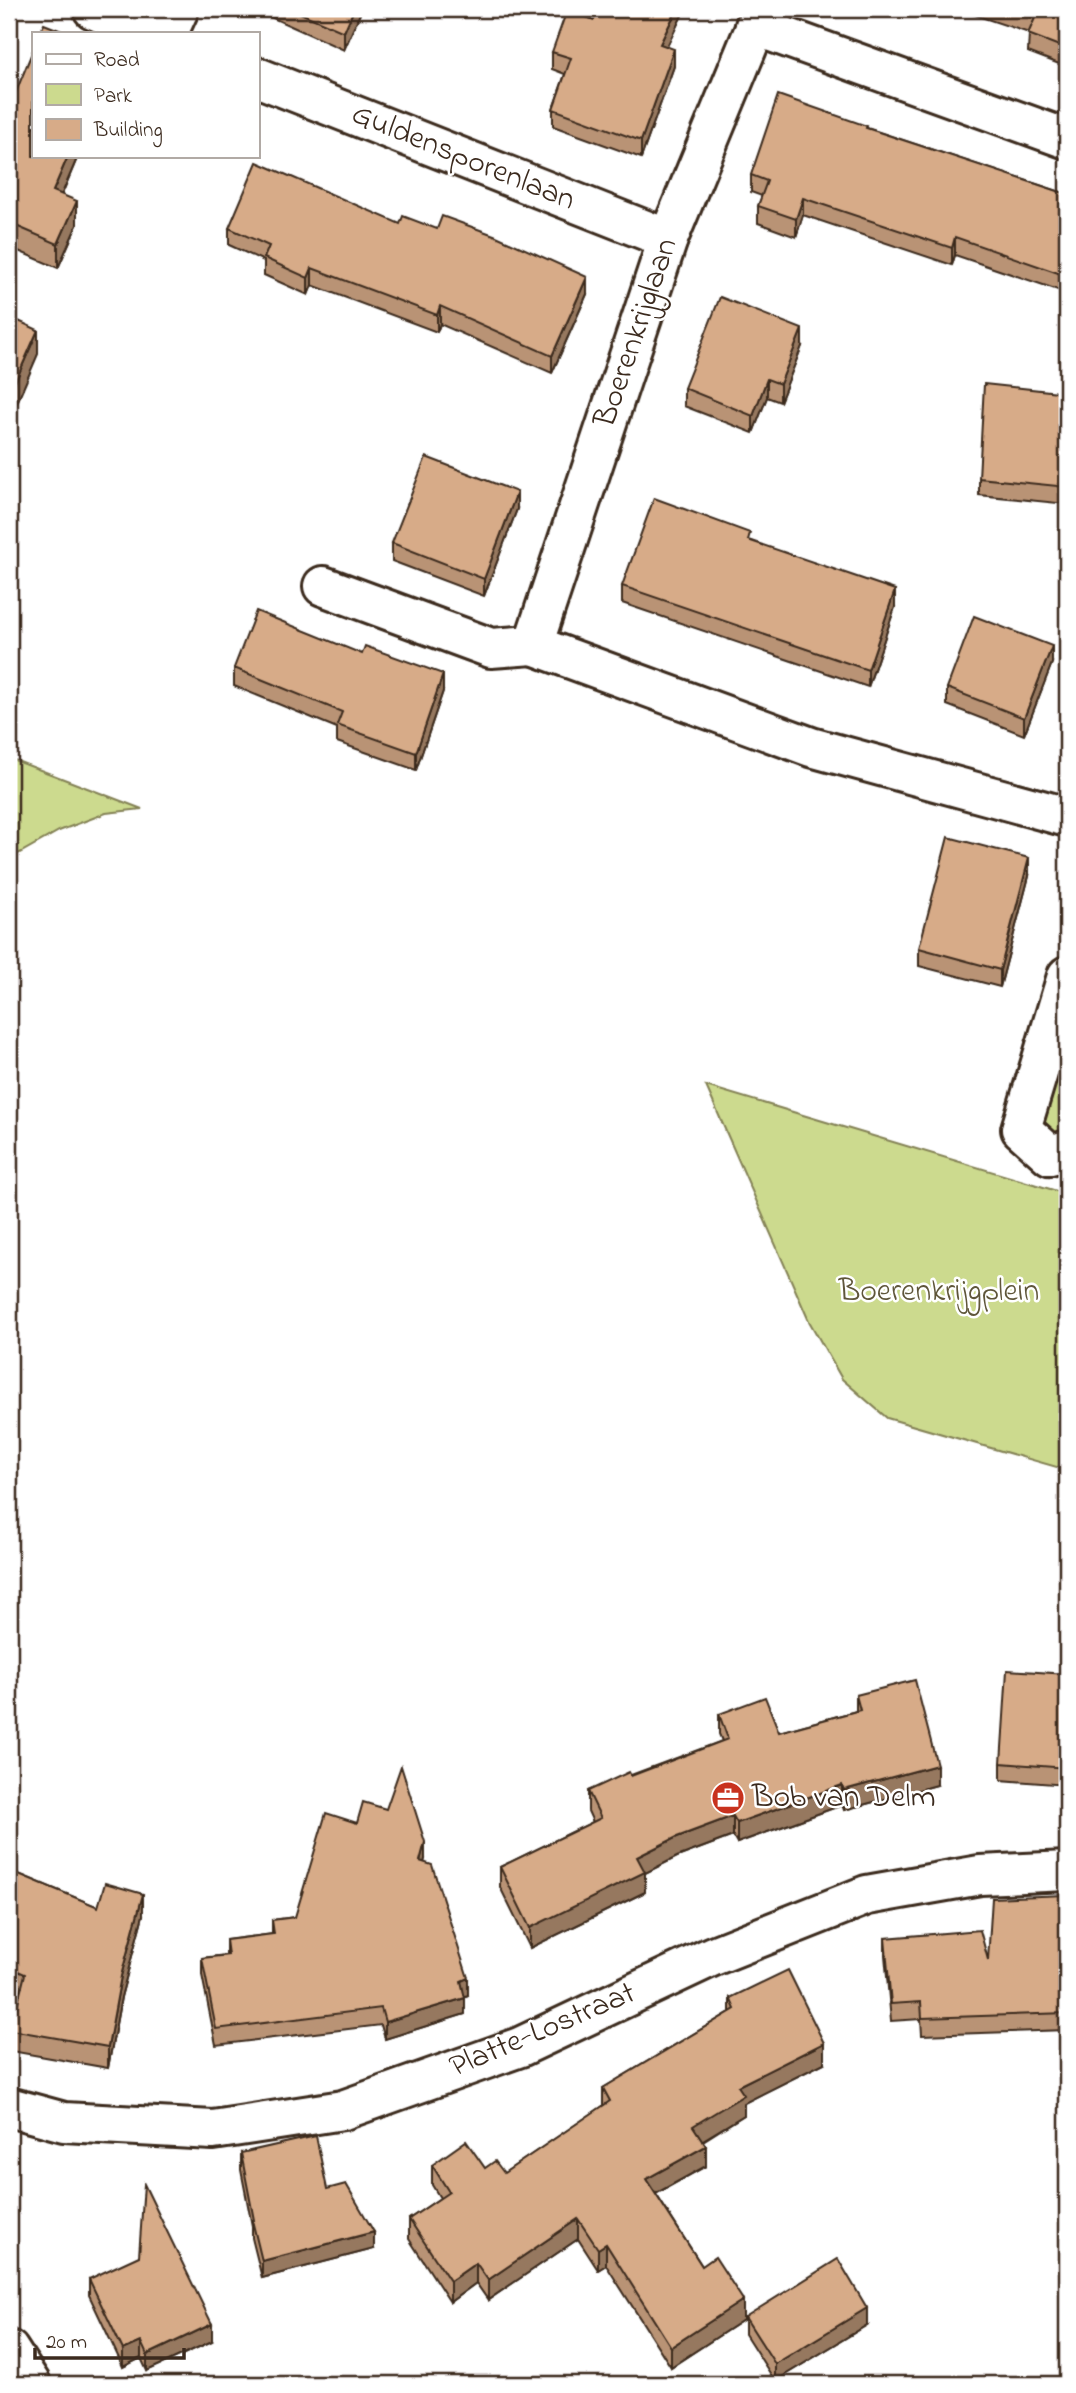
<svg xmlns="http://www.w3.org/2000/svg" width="1076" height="2393" viewBox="0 0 1076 2393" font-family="'Indie Flower',sans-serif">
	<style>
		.green { fill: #ccda8e; stroke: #848256; stroke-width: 2 }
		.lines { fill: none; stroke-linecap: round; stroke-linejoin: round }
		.minor-casing { stroke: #3b2a1e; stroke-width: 44 }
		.minor { stroke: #fff; stroke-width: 38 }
		.wall { fill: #b99375; stroke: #3b2a1e; stroke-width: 2 }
		.shaded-wall { fill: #96785f; stroke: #3b2a1e; stroke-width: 2 }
		.building { fill: #d7ab88; stroke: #3b2a1e; stroke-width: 2 }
		.labels { text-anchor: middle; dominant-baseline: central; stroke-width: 5; stroke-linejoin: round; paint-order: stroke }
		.street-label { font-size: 32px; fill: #3b2a1e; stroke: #fff }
		.park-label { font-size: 32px; fill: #5f563a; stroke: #fff }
		.poi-label { font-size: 32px; fill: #3b2a1e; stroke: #fff; text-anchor: start }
	</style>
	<rect width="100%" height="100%" fill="#fff"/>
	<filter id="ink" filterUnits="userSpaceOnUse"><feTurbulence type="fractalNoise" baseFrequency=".0143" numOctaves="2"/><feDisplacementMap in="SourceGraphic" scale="14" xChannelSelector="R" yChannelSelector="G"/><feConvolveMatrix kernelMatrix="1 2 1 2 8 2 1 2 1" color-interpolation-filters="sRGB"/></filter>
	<g filter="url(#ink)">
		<g class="green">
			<path d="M 9,758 L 142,809 L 106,813 L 59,831 L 9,859 Z"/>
			<path d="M 1067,1020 L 1067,1135 L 1056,1137 L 1037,1125 Z"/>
			<path d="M 706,1086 L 1067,1194 L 1067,1470 L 887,1418 L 842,1379 L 809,1321 Z"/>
		</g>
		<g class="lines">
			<defs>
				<g id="minor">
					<path d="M 93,9 L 148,33"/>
					<path d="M 763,9 L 668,239 L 533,645 L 811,747 L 1067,817"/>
					<path d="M 755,26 L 1067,139"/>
					<path d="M 168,33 L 179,9"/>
					<path d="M 257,77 L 668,239"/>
					<path d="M 323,586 L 491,648 L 533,645"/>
					<path d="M 1067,976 L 1021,1129 L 1050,1155 L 1067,1150"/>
					<path d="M 9,2107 L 64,2122 L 213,2130 L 343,2110 L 520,2047 L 713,1956 L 867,1895 L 980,1875 L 1067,1871"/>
					<path d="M 9,2350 L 31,2384"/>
				</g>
			</defs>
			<use href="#minor" class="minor-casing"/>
			<use href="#minor" class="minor"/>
		</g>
		<g class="wall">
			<path d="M 264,9 L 362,9 L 344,50 L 264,14 Z"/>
			<path d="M 685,9 L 667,46 L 674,66 L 641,158 L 553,126 L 553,109 L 565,74 L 552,69 L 552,52 L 594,20 Z"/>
			<path d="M 910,9 L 936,9 L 933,17 Z"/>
			<path d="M 957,9 L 1067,9 L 1067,67 L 1028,52 L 1029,33 Z"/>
			<path d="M 9,109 L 78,156 L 62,194 L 77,225 L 58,268 L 9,247 Z"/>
			<path d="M 867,128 L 1067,194 L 1067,293 L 955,255 L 952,265 L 803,215 L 796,237 L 758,223 L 758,206 L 762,196 L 751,192 L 751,175 Z"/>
			<path d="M 400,224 L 587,294 L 552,373 L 440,324 L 437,332 L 312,285 L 308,295 L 264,275 L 264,261 L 229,245 L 229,228 Z"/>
			<path d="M 802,346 L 780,402 L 767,397 L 753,433 L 684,406 L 684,388 Z"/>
			<path d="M 1067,393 L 1067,504 L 979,495 L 979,478 Z"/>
			<path d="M 517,509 L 484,596 L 392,561 L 392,543 Z"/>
			<path d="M 750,541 L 895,607 L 868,687 L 622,603 L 622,586 Z"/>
			<path d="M 1052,663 L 1024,735 L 947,705 L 947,688 Z"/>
			<path d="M 234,668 L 443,691 L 416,770 L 337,742 L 337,728 L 234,686 Z"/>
			<path d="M 1029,876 L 1000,987 L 919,966 L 919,948 Z"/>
			<path d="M 1067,1674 L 1067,1785 L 1001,1780 L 1001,1763 Z"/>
			<path d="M 856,1695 L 937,1785 L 844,1810 L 842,1805 L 737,1843 L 733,1836 L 677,1857 L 645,1873 L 645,1892 L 530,1948 L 500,1887 L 500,1867 L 593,1822 L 588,1811 L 588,1791 L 722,1741 L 719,1734 L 719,1714 L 779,1732 L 856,1711 Z"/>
			<path d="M 357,1823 L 425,1859 L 424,1862 L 468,1995 L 465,1996 L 465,2014 L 385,2039 L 381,2025 L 216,2045 L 202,1975 L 202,1958 L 226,1955 L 226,1940 L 272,1934 L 272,1920 L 295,1917 Z"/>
			<path d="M 9,1870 L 98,1907 L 143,1915 L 121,1997 L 108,2068 L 11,2051 L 11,2030 L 20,1993 L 9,1988 Z"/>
			<path d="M 1067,1926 L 1067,2030 L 922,2035 L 921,2019 L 891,2021 L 885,1955 L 885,1938 L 988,1960 Z"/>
			<path d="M 730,1998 L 824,2063 L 744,2103 L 744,2115 L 703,2141 L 706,2166 L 656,2194 L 702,2266 L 743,2320 L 671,2367 L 606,2265 L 598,2270 L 578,2239 L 488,2300 L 476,2283 L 450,2302 L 409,2239 L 409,2219 L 440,2198 L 432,2185 L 432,2165 L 504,2173 L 603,2106 L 603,2088 L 730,2012 Z"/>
			<path d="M 241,2153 L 327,2189 L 374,2249 L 262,2278 L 252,2238 L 252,2226 L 241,2170 Z"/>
			<path d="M 89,2279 L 212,2341 L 147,2371 L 141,2358 L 123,2367 L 89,2295 Z"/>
			<path d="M 745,2317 L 867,2325 L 775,2381 L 745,2334 Z"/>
		</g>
		<g class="shaded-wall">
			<path d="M 354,9 L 362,9 L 344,50 L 344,32 Z"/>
			<path d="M 677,9 L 685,9 L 660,61 L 660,44 Z"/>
			<path d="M 674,49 L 674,66 L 641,158 L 641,141 Z"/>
			<path d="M 68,156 L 78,156 L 53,215 L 53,191 Z"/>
			<path d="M 803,198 L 803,215 L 796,237 L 796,219 Z"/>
			<path d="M 77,201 L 77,225 L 58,268 L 58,244 Z"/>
			<path d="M 955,237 L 955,255 L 952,265 L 952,248 Z"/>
			<path d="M 312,268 L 312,285 L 308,295 L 308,278 Z"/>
			<path d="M 587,277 L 587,294 L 552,373 L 552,356 Z"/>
			<path d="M 440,306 L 440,324 L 437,332 L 437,315 Z"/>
			<path d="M 17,308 L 17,332 L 12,318 Z"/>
			<path d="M 802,329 L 802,346 L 780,402 L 780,384 Z"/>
			<path d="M 38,330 L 38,354 L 10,419 L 9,438 L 9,396 Z"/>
			<path d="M 767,379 L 767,397 L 753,433 L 753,416 Z"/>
			<path d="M 517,492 L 517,509 L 484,596 L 484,579 Z"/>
			<path d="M 895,590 L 895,607 L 868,687 L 868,670 Z"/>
			<path d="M 1052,646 L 1052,663 L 1024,735 L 1024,718 Z"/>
			<path d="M 443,674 L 443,691 L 416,770 L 416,753 Z"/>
			<path d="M 1029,858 L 1029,876 L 1000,987 L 1000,970 Z"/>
			<path d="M 937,1765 L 937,1785 L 844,1810 L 844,1790 Z"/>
			<path d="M 842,1785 L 842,1805 L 737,1843 L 737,1823 Z"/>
			<path d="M 733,1816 L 733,1836 L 677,1857 L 645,1873 L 645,1892 L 530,1948 L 530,1928 L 637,1857 L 677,1837 Z"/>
			<path d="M 425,1842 L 425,1859 L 420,1878 L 420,1861 Z"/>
			<path d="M 143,1894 L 143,1915 L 121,1997 L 108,2068 L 108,2047 L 121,1976 Z"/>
			<path d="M 468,1978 L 468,1995 L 461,1998 L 461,1981 Z"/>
			<path d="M 465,1998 L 465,2014 L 385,2039 L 385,2022 Z"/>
			<path d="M 824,2043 L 824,2063 L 744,2103 L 744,2115 L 693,2146 L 693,2126 L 738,2086 Z"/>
			<path d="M 706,2146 L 706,2166 L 646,2199 L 646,2179 Z"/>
			<path d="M 578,2219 L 578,2239 L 488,2300 L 488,2280 Z"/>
			<path d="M 374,2232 L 374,2249 L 262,2278 L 262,2261 Z"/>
			<path d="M 606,2244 L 606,2265 L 598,2270 L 598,2249 Z"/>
			<path d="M 476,2263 L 476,2283 L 450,2302 L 450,2281 Z"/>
			<path d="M 743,2300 L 743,2320 L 671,2367 L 671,2347 Z"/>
			<path d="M 867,2308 L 867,2325 L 775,2381 L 775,2364 Z"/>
			<path d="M 212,2324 L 212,2341 L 147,2371 L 147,2355 Z"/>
			<path d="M 141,2342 L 141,2358 L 123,2367 L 123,2350 Z"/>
		</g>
		<g class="building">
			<path d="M 291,9 L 354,9 L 344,32 Z"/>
			<path d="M 599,9 L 677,9 L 660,44 L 674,49 L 641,141 L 553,109 L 571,58 L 552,52 L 567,10 L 594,20 Z"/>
			<path d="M 1009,9 L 1067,9 L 1067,49 L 1028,34 L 1035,18 Z"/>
			<path d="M 44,24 L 67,33 L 40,33 Z"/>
			<path d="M 33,50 L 33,156 L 68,156 L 53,191 L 77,201 L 58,244 L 9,223 L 9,109 Z"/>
			<path d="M 778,95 L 867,126 L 866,128 L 1067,194 L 1067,276 L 955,237 L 952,248 L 803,198 L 796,219 L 758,206 L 767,181 L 751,175 Z"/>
			<path d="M 257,162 L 400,224 L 403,216 L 437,229 L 442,216 L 494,235 L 587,277 L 552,356 L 440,306 L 437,315 L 312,268 L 308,278 L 264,258 L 269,246 L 229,228 Z"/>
			<path d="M 720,297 L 802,329 L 780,384 L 767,379 L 753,416 L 684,388 Z"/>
			<path d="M 9,304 L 17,308 L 12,318 L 38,330 L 9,396 Z"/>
			<path d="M 984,384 L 1067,393 L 1067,487 L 979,478 Z"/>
			<path d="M 426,457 L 517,492 L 484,579 L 392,543 Z"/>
			<path d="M 654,498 L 750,533 L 748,540 L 895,590 L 868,670 L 622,586 Z"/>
			<path d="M 256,611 L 362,654 L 365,646 L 443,674 L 416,753 L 337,725 L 342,712 L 234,668 Z"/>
			<path d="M 974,616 L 1052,646 L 1024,718 L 947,688 Z"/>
			<path d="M 948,837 L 1029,858 L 1000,970 L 919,948 Z"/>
			<path d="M 1007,1670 L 1067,1674 L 1067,1768 L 1001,1763 Z"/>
			<path d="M 915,1680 L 937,1765 L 844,1790 L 842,1785 L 737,1823 L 733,1816 L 677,1837 L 637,1857 L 645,1872 L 530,1928 L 500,1867 L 601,1818 L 588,1791 L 629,1772 L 631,1776 L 728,1739 L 719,1714 L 765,1697 L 779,1732 L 860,1710 L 856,1695 Z"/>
			<path d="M 401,1766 L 425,1842 L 420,1861 L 432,1865 L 468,1978 L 461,1981 L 465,1998 L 385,2022 L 381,2008 L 216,2029 L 202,1958 L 228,1955 L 226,1940 L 274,1934 L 272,1920 L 295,1917 L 326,1813 L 357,1823 L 363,1802 L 386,1809 Z"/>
			<path d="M 9,1870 L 98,1907 L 105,1883 L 143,1894 L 121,1976 L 108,2047 L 11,2030 L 25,1974 L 9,1967 Z"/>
			<path d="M 1066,1895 L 1067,1926 L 1067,2013 L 922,2018 L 921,2002 L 891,2004 L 885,1938 L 980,1930 L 988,1960 L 992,1898 Z"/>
			<path d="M 788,1970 L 824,2043 L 738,2086 L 744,2095 L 693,2126 L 706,2146 L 646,2179 L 702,2266 L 715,2257 L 743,2300 L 671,2347 L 606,2244 L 598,2249 L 578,2219 L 488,2280 L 476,2263 L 450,2281 L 409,2219 L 449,2192 L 432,2165 L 466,2141 L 485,2168 L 495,2161 L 504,2173 L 610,2101 L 603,2088 L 735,2009 L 730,1998 Z"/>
			<path d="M 316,2136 L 327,2189 L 346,2184 L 374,2232 L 262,2261 L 252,2220 L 254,2220 L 241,2153 Z"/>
			<path d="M 144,2184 L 212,2324 L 147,2355 L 141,2342 L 123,2350 L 89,2279 L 139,2256 Z"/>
			<path d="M 838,2259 L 867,2308 L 775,2364 L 745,2317 Z"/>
		</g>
	</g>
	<defs>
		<symbol id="office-disc" viewBox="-11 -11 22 22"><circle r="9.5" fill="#c8321e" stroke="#fff"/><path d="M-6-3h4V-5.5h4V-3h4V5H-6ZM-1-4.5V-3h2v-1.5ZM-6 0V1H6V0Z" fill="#fff"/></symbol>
	</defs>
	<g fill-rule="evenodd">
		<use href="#office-disc" x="709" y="1779" width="38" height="38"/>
	</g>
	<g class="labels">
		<g class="street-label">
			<text transform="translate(463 158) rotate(22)">Guldensporenlaan</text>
			<text transform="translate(637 333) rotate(-71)">Boerenkrijglaan</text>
			<text transform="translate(543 2031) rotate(-23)">Platte-Lostraat</text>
		</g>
		<g class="park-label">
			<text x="939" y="1292">Boerenkrijgplein</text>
		</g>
		<g class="poi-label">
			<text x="752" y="1798">Bob van Delm</text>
		</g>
	</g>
	<rect width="1076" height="2393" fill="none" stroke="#fff" stroke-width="35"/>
	<rect x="18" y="18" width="1041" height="2358" fill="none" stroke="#3b2a1e" stroke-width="2.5" filter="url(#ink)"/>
	<rect x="32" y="32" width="228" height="126" fill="#ffffff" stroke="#b1aaa5" stroke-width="2"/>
	<rect x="46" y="54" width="35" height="10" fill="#ffffff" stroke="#b1aaa5" stroke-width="2"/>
	<text x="94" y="66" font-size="21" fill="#3b2a1e">Road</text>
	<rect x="46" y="84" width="35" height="21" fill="#ccda8e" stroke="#b1aaa5" stroke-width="2"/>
	<text x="94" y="102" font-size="21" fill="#3b2a1e">Park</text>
	<rect x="46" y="119" width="35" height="21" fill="#d7ab88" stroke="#b1aaa5" stroke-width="2"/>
	<text x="94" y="136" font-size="21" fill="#3b2a1e">Building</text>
	<path d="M35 2348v10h149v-10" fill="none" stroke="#3b2a1e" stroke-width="3.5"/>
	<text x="46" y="2348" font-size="21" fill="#3b2a1e" stroke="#ffffff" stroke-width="5" paint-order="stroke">20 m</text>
</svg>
